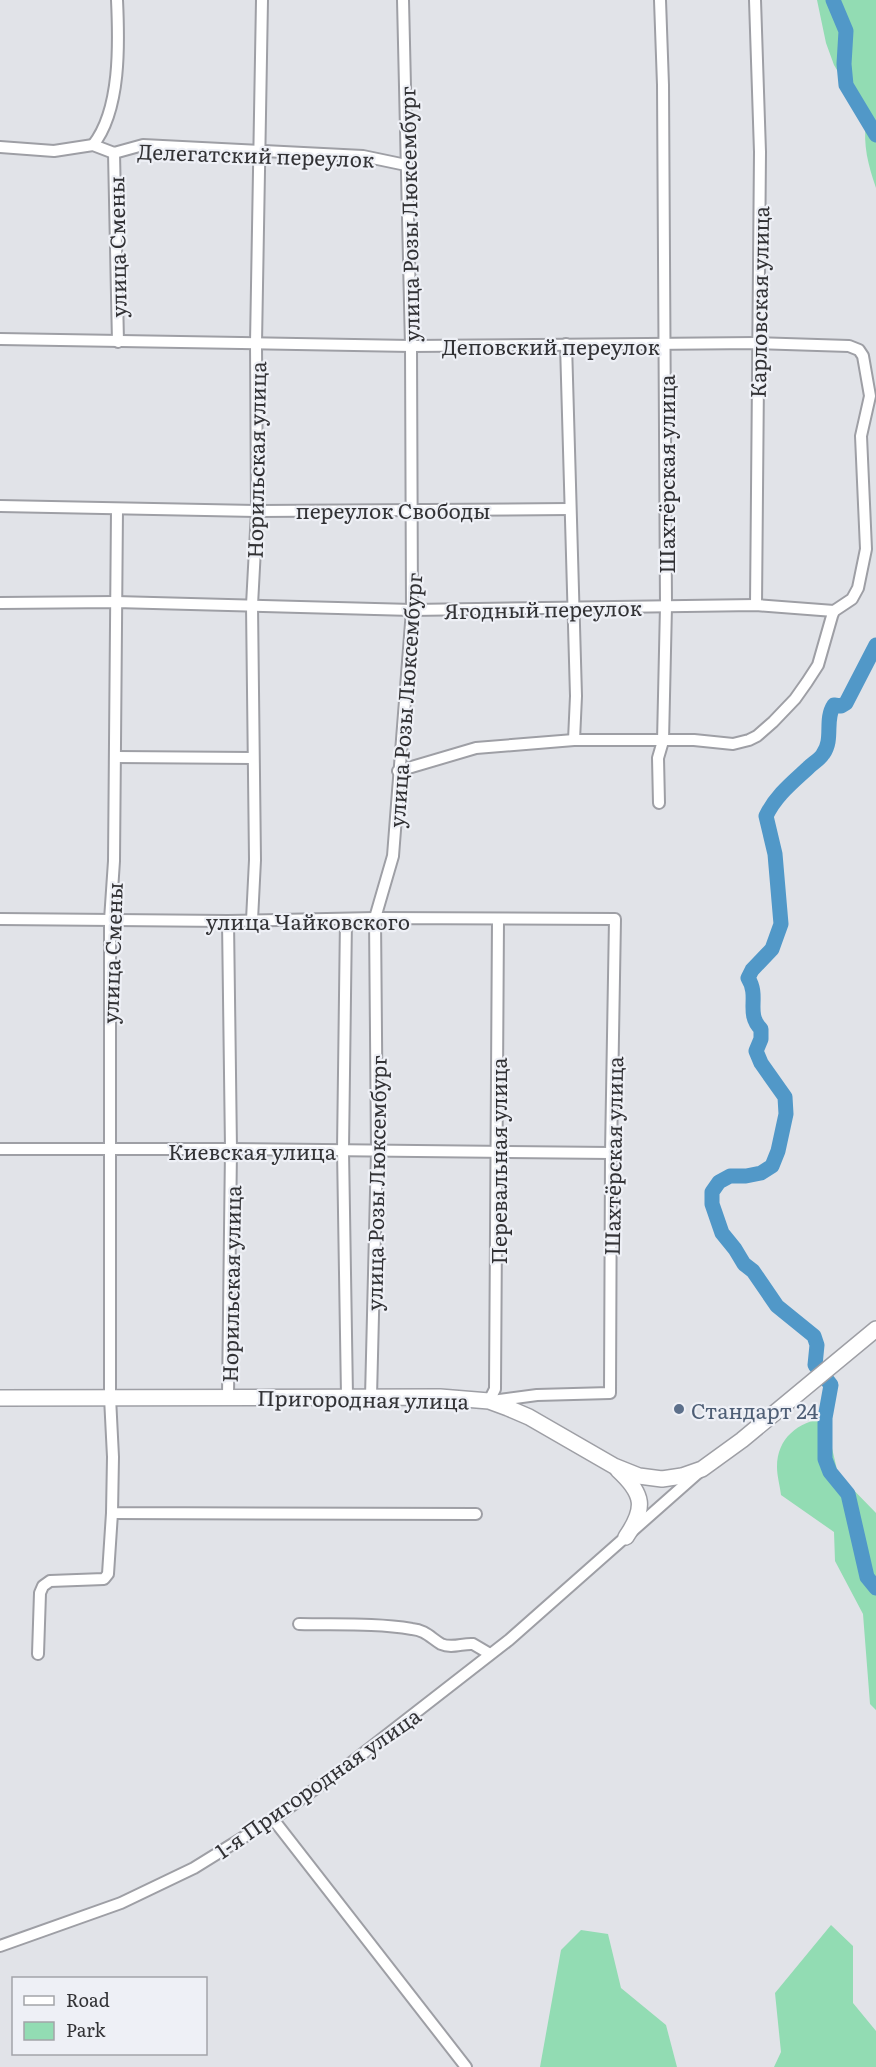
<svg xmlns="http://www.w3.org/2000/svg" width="876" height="2067" viewBox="0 0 876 2067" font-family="Literata,serif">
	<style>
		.green { fill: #92dcb3 }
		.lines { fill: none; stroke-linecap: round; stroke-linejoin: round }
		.river { stroke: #5198c8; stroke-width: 15 }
		.minor-casing { stroke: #9e9fa5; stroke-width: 14 }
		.highway-casing { stroke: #9e9fa5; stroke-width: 18 }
		.minor { stroke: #fff; stroke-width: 10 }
		.highway { stroke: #fff; stroke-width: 15 }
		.service-dot { fill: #5c6f8a; stroke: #eef0f6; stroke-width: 2 }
		.labels { text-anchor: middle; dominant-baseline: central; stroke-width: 4.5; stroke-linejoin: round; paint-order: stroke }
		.street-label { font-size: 21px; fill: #323235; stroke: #eef0f6 }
		.service-label { font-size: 21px; fill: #4e5e75; stroke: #eef0f6; text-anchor: start }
	</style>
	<rect width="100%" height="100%" fill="#e1e3e8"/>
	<g class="green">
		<path d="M 817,0 L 876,0 L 876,188 C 868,164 863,146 866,121 L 853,104 L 846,85 L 834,65 L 826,43 Z"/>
		<path d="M 825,1418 L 838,1474 L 876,1513 L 876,1710 L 870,1704 L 863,1614 L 835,1561 L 834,1532 L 781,1495 C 780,1486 777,1476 777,1467 C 777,1438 798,1422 825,1418 Z"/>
		<path d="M 831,1925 L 853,1946 L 853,2003 L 876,2031 L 876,2067 L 774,2067 L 781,2052 L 775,1993 Z"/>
		<path d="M 581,1930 L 608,1934 L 621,1988 L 666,2025 L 677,2067 L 540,2067 L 561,1950 Z"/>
	</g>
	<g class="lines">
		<g class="river">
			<path d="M 833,0 L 846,31 L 844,64 L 846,85 L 876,135"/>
			<path d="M 876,645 L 846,703 L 841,706 L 834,705 C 824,720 834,739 823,754 C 820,759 813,763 809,767 C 793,782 776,795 766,816 L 775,854 L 781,924 L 772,949 L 752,970 L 748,978 C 760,997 745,1013 761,1029 L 761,1039 L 756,1051 L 761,1063 L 785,1097 L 786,1114 L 778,1151 L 772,1166 L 761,1173 L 746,1176 L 730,1176 L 719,1182 L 712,1192 L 712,1204 L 722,1233 L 735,1249 L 744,1264 L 753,1271 L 777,1306 L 814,1336 L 817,1345 L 815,1365 L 831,1385 L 825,1418 L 825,1459 L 830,1472 L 848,1494 L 867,1577 L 876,1588"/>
		</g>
		<defs>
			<g id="minor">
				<path d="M 755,0 L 760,152 L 756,605"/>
				<path d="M 93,145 C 121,110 119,43 117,0"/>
				<path d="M 0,147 L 54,151 L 93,145 L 114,153 L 143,145 L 363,156 L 406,165"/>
				<path d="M 114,153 L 118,342"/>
				<path d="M 0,339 L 411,346 L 757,343 L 849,346 L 859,350 L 863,356 L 870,396 L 861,436 L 866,549 L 858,588 L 852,599 L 834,611 L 832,616 L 818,665 L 807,682 L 795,699 L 773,722 L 757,736 L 749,740 L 733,744 L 694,740 L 574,740 L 476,748 L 398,771"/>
				<path d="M 566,344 L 576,696 L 574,740"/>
				<path d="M 0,506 L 257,511 L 570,509"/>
				<path d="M 117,509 L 114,861 L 110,920 L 110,1397 L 113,1457 L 112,1513 L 476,1514"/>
				<path d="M 0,603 L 116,602 L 412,610 L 756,605 L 834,611"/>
				<path d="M 116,757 L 253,758"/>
				<path d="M 659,803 L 658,758 L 663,741 L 666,606 L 663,85 L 660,0"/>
				<path d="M 0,919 L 228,921 L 375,918 L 615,919 L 611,1153 L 610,1393 L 537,1395 L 492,1401"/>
				<path d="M 346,919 L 343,1150 L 347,1396"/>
				<path d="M 252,920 L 255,860 L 252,605 L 257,511 L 256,343 L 262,0"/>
				<path d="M 0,1149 L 231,1149 L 611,1153"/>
				<path d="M 228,1396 L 231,1149 L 228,921"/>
				<path d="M 371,1397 L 377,1151 L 375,918 L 393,856 L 412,610 L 411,346 L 403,0"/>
				<path d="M 489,1401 L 495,1389 L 498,920"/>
				<path d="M 299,1624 C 337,1625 375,1623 412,1629 C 425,1630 431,1638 441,1644 C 452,1649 463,1643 473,1644 L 490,1654"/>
				<path d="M 38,1654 L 40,1593 L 43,1586 L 50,1581 L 104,1579 L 108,1574 L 112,1513"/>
				<path d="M 273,1819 L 466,2067"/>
				<path d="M 0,1946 L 121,1903 L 194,1868 L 273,1819 L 347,1766 L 509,1640 L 698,1473"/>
			</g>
			<g id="highway">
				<path d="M 0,1398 L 440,1397 L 489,1401 L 508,1408 L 529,1417 L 614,1466 L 639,1476 L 662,1479 L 682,1476 L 702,1469 L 742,1440 L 876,1329"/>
				<path d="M 618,1470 C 644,1494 646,1508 626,1537"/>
			</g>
		</defs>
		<use href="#minor" class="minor-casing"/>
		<use href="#highway" class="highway-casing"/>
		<use href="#minor" class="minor"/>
		<use href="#highway" class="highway"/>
	</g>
	<circle class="service-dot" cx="679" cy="1409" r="6"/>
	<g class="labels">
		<g class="street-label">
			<text transform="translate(256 154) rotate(2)">Делегатский переулок</text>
			<text transform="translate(408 214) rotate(-91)">улица Розы Люксембург</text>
			<text transform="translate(116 247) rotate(-91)">улица Смены</text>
			<text transform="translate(758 302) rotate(-89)">Карловская улица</text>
			<text x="551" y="345">Деповский переулок</text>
			<text transform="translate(255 460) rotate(-89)">Норильская улица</text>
			<text transform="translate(665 474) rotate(-90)">Шахтёрская улица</text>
			<text x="393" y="509">переулок Свободы</text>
			<text transform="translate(543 608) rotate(-1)">Ягодный переулок</text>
			<text transform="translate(404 700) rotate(-86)">улица Розы Люксембург</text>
			<text x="308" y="920">улица Чайковского</text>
			<text transform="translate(111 953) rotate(-88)">улица Смены</text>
			<text x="252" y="1150">Киевская улица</text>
			<text transform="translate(612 1156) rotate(-89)">Шахтёрская улица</text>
			<text transform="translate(497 1161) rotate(-90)">Перевальная улица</text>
			<text transform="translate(375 1183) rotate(-89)">улица Розы Люксембург</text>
			<text transform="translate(230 1284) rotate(-89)">Норильская улица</text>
			<text transform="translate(363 1398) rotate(1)">Пригородная улица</text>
			<text transform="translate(317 1782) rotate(-35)">1-я Пригородная улица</text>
		</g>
		<g class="service-label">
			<text x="691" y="1409">Стандарт 24</text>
		</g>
	</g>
	<rect x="12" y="1977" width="195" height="78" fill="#eef0f6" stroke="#a3a4a9" stroke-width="1.5"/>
	<rect x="24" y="1996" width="30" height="9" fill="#ffffff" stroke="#a3a4a9" stroke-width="1.5"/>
	<text x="66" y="2007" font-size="18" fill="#323235">Road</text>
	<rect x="24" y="2022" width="30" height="18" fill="#92dcb3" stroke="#a3a4a9" stroke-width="1.5"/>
	<text x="66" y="2037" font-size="18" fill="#323235">Park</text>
</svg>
